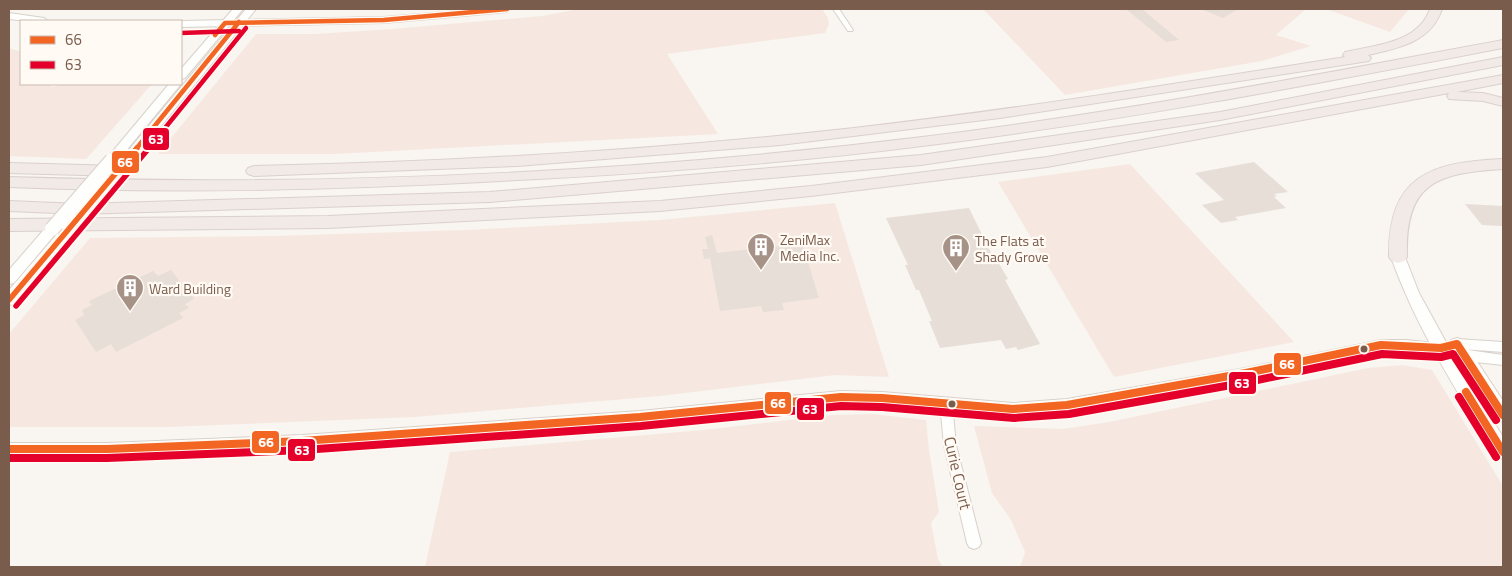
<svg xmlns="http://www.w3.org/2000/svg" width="1512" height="576" viewBox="0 0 1512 576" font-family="'Titillium Web',sans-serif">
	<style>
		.commercial { fill: #f6e8e1 }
		.building { fill: #e6ded7 }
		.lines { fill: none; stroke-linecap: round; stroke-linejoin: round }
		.minor-casing { stroke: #d7d1cb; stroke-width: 2 }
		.tertiary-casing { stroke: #d7d1cb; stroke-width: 2 }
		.secondary-casing { stroke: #d9d2cb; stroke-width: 2 }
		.motorway-casing { stroke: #dad1cc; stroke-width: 2 }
		.minor { fill: #fefefd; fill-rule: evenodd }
		.tertiary { fill: #fefefd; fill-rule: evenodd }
		.secondary { fill: #fefefd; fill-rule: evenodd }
		.motorway { fill: #f2eae7; fill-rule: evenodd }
		.secondary-bridge-casing { stroke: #d9d2cb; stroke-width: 16; stroke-linecap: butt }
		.secondary-bridge { stroke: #fefefd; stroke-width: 14 }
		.bus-1-far2-casing { stroke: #fffaf3; stroke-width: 7 }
		.bus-1-far1-casing { stroke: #fffaf3; stroke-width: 9 }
		.bus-1-casing { stroke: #fffaf3; stroke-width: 11 }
		.bus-2-far2-casing { stroke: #fffaf3; stroke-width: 7 }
		.bus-2-far1-casing { stroke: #fffaf3; stroke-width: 9 }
		.bus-2-casing { stroke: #fffaf3; stroke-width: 11 }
		.bus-1-far2 { stroke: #f26522; stroke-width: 4.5 }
		.bus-1-far1 { stroke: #f26522; stroke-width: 5.5 }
		.bus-1 { stroke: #f26522; stroke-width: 8 }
		.bus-2-far2 { stroke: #e4002b; stroke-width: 4.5 }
		.bus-2-far1 { stroke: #e4002b; stroke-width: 5.5 }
		.bus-2 { stroke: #e4002b; stroke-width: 8 }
		.bus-dot { fill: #7a5c4d; stroke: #fffaf3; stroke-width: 2 }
		.labels { text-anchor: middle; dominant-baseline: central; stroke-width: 4.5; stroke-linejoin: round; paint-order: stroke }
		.poi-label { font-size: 14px; fill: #7a5c4d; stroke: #fffaf3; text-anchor: start }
		.near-street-label { font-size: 16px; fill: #7a5c4d; stroke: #fffaf3 }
		.line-badge { stroke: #fffaf3; stroke-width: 2 }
		.badge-label { font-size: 14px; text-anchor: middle; font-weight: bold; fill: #fff }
	</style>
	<rect width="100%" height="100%" fill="#f9f5f0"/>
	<g class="commercial">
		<path d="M 579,9 L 822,9 L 828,18 L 829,24 L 825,33 L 667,54 L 718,134 L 334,154 L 158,154 L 256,34 L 315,34 L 392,29 L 542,16 Z"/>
		<path d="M 983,9 L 1306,9 L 1276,35 L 1311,46 L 1262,61 L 1065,95 Z"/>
		<path d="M 1326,9 L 1409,9 L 1390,32 Z"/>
		<path d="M 9,48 L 21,52 L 21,84 L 52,84 L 51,87 L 67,84 L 152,84 L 86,159 L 9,156 Z"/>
		<path d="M 1130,164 L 1294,342 L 1114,377 L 998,182 Z"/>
		<path d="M 835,203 L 889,377 L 836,375 L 660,396 L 415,417 L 168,427 L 9,427 L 9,334 L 90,238 L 275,236 L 466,230 L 660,220 Z"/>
		<path d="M 1402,365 L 1432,370 L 1503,486 L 1503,567 L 1020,567 L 1025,552 L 1011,520 L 992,493 L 974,426 L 1063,429 L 1109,422 L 1368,368 Z"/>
		<path d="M 873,414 L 926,420 L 929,450 L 939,512 L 931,523 L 938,559 L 943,567 L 425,567 L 450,452 L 703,430 L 833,415 Z"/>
	</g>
	<g class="building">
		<path d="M 1126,9 L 1142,9 L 1179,40 L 1166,42 Z"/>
		<path d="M 1201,9 L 1238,9 L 1223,18 Z"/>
		<path d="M 1254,162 L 1288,192 L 1274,194 L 1277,196 L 1274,197 L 1286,208 L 1235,217 L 1238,220 L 1221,223 L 1202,205 L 1224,200 L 1195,173 Z"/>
		<path d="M 1465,204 L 1503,206 L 1503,226 L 1482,225 Z"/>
		<path d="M 969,208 L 992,255 L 994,255 L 1008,279 L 1005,280 L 1040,344 L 1018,350 L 1016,347 L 1006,349 L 1001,340 L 940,348 L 929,321 L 932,321 L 919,290 L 916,290 L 905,265 L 908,265 L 886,218 Z"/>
		<path d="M 712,235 L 717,253 L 786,245 L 784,238 L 800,236 L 819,298 L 782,303 L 784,310 L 763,312 L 761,306 L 720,311 L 710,258 L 704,259 L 702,249 L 708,249 L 705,237 Z"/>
		<path d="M 171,270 L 194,299 L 185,304 L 189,308 L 179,313 L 183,318 L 116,352 L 111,344 L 96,352 L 75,320 L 84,315 L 82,310 L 92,305 L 89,301 L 153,271 L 158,276 Z"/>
	</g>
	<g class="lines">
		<defs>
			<g id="minor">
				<path d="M 833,9 L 839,9 L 853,30 L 852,31 L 848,31 Z"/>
				<path d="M 946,398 L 950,400 L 952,403 L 956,445 L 981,543 L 979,547 L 974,549 L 969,547 L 967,543 L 944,445 L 940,403 L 942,400 Z"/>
			</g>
			<g id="tertiary">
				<path d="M 482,9 L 511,9 L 507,12 L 384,23 L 181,27 L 181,21 L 384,17 Z"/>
				<path d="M 9,13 L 44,18 L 48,21 L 28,21 L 9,19 Z"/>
				<path d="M 1457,339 L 1503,342 L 1503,352 L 1461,349 L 1503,355 L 1503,365 L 1466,361 L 1441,353 L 1381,350 L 1246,378 L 1067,411 L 1013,415 L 882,404 L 841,403 L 640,423 L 302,447 L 107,455 L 9,455 L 9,443 L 107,443 L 302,435 L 640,411 L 841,391 L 882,392 L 1013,403 L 1067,399 L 1246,368 L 1381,340 L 1406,340 L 1445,344 Z"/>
			</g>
			<g id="secondary">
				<path d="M 233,9 L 243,9 L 185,78 L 181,79 L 181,69 Z"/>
				<path d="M 246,9 L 256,9 L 131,163 L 123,163 L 121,160 L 123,157 Z"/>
				<path d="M 169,84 L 181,84 L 116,163 L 108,163 L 106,160 L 108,157 Z"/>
				<path d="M 52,224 L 57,226 L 59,229 L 57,232 L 14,283 L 9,284 L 9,270 L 47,226 Z"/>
				<path d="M 69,224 L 74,226 L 76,229 L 74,232 L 14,304 L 9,305 L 9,290 L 64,226 Z"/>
				<path d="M 1398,252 L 1403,254 L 1405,257 L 1419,293 L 1458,364 L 1503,437 L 1503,459 L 1497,457 C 1458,393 1416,328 1391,257 L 1393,254 Z"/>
				<path d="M 1457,338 L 1463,340 L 1503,401 L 1503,422 L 1497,420 L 1451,348 L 1449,344 L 1451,340 Z"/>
			</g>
			<g id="motorway">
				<path d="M 1430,9 L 1442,9 C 1431,42 1399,48 1368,55 L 1371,58 L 1369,61 L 1000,118 L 780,145 L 517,166 L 254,176 L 248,174 L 246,171 L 248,168 L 254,166 C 454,162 654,150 854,128 C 1018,109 1181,83 1345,57 L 1343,55 L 1345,52 C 1376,45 1418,43 1430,9 Z"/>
				<path d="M 1503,40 L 1503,48 C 1310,85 1117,122 922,146 C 782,164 641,174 500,181 C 336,190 172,194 9,187 L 9,177 C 313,187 620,174 922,137 C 1117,113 1310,76 1503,40 Z"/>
				<path d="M 1503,57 L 1503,65 L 1220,120 L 921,165 L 490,202 L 80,214 L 9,211 L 9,201 L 80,204 L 490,192 L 921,155 L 1220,112 Z"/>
				<path d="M 1503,75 L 1503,83 L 1457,92 L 1483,93 L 1503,98 L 1503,106 L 1483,101 L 1449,99 L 1447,96 L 1449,93 L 1047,167 L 811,196 L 660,211 L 328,228 L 9,231 L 9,219 L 328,216 L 660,201 L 811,186 L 1047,157 Z"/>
				<path d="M 1503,159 L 1503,169 C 1436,173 1405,183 1407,257 L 1404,261 L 1398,263 L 1392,261 L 1389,257 C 1388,176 1430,162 1503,159 Z"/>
				<path d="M 9,163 L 119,166 L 125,168 L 127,171 L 125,174 L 119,176 L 9,173 Z"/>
			</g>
		</defs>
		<use href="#minor" class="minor-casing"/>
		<use href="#tertiary" class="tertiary-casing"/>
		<use href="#secondary" class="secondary-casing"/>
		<use href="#motorway" class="motorway-casing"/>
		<use href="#minor" class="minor"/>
		<use href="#tertiary" class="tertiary"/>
		<use href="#secondary" class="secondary"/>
		<use href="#motorway" class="motorway"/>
		<defs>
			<g id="secondary-bridge">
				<path d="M 52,229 L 112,160"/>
				<path d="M 69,229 L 127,160"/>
			</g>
		</defs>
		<use href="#secondary-bridge" class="secondary-bridge-casing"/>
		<use href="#secondary-bridge" class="secondary-bridge"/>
		<defs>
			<g id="bus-1-far2">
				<path d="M 215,35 L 225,23 L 384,20 L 507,9"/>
				<path d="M 136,149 L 239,22"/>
			</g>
			<path id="bus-1-far1" d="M 9,300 L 137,148"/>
			<g id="bus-1">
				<path d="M 1466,392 L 1503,452"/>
				<path d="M 9,449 L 107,449 L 302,441 L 640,417 L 841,397 L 882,398 L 1013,409 L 1067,405 L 1246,373 L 1381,345 L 1441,348 L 1457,344 L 1503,415"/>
			</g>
			<g id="bus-2-far2">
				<path d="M 181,33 L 239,31"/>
				<path d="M 148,149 L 246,28"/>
			</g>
			<path id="bus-2-far1" d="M 16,306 L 149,148"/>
			<g id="bus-2">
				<path d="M 1459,397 L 1496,457"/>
				<path d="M 9,458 L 107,458 L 303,450 L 641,426 L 841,406 L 882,407 L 1014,418 L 1069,414 L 1248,382 L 1382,354 L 1441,357 L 1453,354 L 1496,420"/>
			</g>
		</defs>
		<use href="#bus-1-far2" class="bus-1-far2-casing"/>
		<use href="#bus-1-far1" class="bus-1-far1-casing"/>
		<use href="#bus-1" class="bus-1-casing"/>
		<use href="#bus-2-far2" class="bus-2-far2-casing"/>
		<use href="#bus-2-far1" class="bus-2-far1-casing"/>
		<use href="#bus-2" class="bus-2-casing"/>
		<use href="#bus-1-far2" class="bus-1-far2"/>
		<use href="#bus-1-far1" class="bus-1-far1"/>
		<use href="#bus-1" class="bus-1"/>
		<use href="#bus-2-far2" class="bus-2-far2"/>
		<use href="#bus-2-far1" class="bus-2-far1"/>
		<use href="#bus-2" class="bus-2"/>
	</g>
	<defs>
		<symbol id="building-pin" viewBox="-11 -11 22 30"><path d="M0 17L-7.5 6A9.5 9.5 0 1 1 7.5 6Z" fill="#a69286" stroke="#fffaf3"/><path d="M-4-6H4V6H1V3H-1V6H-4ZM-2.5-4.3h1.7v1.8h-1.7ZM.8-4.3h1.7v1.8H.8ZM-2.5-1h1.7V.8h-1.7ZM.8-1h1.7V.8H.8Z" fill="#fff"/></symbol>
	</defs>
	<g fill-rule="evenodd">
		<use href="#building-pin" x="745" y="231" width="32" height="43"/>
		<use href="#building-pin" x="940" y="232" width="32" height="43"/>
		<use href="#building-pin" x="114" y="272" width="32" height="43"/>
	</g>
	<g class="bus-dot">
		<circle cx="1364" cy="349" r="4.5"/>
		<circle cx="952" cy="404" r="4.5"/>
	</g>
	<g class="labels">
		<g class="poi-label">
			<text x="780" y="239">ZeniMax<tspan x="780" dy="16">Media Inc.</tspan></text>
			<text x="975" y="240">The Flats at<tspan x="975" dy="16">Shady Grove</tspan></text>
			<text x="149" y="288">Ward Building</text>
		</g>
		<g class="near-street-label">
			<text transform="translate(958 473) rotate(77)">Curie Court</text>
		</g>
	</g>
	<g class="line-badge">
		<rect x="142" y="127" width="28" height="24" rx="5" fill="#e4002b"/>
		<rect x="111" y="150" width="29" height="24" rx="5" fill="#f26522"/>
		<rect x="1273" y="352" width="29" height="24" rx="5" fill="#f26522"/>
		<rect x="1228" y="371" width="29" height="24" rx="5" fill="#e4002b"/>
		<rect x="764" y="391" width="28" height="24" rx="5" fill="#f26522"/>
		<rect x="796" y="397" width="29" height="24" rx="5" fill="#e4002b"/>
		<rect x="251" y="430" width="29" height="24" rx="5" fill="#f26522"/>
		<rect x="287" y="438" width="29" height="24" rx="5" fill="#e4002b"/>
	</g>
	<g class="badge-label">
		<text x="156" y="144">63</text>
		<text x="125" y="167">66</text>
		<text x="1287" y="369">66</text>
		<text x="1242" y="388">63</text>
		<text x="778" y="408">66</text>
		<text x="810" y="414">63</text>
		<text x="266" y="447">66</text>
		<text x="302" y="455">63</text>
	</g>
	<rect width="1512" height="576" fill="none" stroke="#7a5c4d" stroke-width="20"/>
	<rect x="20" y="20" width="162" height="65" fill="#fffaf3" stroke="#cabbb1"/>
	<rect x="30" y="36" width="25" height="8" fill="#f26522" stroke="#cabbb1"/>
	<text x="65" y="45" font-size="15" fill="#7a5c4d">66</text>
	<rect x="30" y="61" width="25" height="8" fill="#e4002b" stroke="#cabbb1"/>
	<text x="65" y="70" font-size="15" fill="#7a5c4d">63</text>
</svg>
